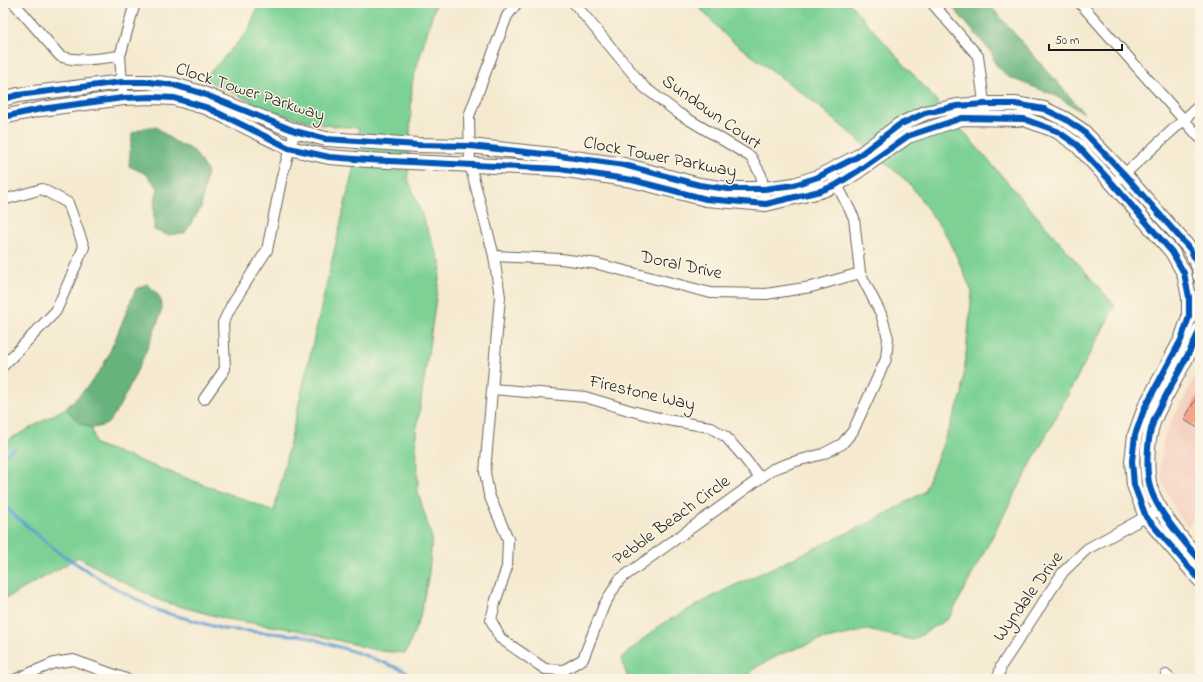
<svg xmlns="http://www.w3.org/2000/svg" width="1203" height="682" viewBox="0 0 1203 682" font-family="'Indie Flower',sans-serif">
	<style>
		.built { fill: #f5d2c2 }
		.green { fill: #7dd195; stroke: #4c7658 }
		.forest { fill: #66b37e; stroke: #41684d }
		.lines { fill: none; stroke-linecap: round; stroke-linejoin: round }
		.stream { stroke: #5f9fd2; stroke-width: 3 }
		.building { fill: #f6a488 }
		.street-casing { stroke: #68645b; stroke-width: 12 }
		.secondary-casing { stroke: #68645b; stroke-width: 16 }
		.street { stroke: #fff; stroke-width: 10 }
		.secondary { stroke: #fff; stroke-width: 14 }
		.cycleway-casing { stroke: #fcf5e5; stroke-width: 8 }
		.cycleway { stroke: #0057b8; stroke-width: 6 }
		.labels { text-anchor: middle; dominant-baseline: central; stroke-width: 3; stroke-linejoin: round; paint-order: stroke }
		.street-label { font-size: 18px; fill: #1c1c1c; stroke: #fcf5e5 }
	</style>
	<rect width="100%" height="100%" fill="#fcf5e5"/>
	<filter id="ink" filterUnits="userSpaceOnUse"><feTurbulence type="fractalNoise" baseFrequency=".025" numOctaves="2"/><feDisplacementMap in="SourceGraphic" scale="8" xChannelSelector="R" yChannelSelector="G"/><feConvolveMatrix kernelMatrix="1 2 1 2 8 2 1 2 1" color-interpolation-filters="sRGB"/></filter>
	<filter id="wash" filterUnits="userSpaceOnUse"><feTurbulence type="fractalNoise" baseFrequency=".012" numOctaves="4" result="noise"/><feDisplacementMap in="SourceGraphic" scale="16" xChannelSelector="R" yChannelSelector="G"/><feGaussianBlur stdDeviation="0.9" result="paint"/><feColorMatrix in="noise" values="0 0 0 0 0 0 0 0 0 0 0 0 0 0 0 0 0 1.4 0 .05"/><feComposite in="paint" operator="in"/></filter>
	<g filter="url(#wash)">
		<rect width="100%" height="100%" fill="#f5ead0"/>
		<path class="built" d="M 1200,367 L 1200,506 L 1188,528 L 1177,513 L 1162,483 L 1160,465 L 1164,436 Z"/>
		<g class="green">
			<path d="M 259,3 L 436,3 L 412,83 L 408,179 L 441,265 L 416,434 L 418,493 L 432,538 L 429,573 L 420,617 L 406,653 L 380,651 L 297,630 L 226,619 L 161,601 L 112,576 L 78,557 L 57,570 L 3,600 L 3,443 L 66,408 L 79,423 L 92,428 L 95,444 L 274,511 L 352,174 L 359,128 L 324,125 L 271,111 L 204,79 L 248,31 Z"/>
			<path d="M 695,3 L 849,3 L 927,90 L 1115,306 L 949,618 L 913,640 L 867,630 L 817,641 L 781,654 L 755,668 L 746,679 L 628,679 L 621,658 L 660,625 L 725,590 L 873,521 L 924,492 L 962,395 L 972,292 L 949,239 L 909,183 L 810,99 L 728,38 Z"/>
		</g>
		<g class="forest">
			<path d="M 949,3 L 988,3 L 1084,113 L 1052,94 L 1008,77 L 995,64 L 992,53 Z"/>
			<path d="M 156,127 L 174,141 L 194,151 L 207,171 L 201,208 L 185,233 L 167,235 L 154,230 L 154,206 L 158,188 L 146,174 L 129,166 L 132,133 L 144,128 Z"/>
			<path d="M 147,284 C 155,291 161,296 162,306 C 164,316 119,413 109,422 C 106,426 97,427 92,428 L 79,423 L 66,408 C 82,393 98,377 107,358 C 118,335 126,311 136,289 Z"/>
		</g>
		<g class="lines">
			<g class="stream">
				<path d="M 3,456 L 15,448"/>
				<path d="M 3,504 L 7,509 L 58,552 L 108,584 L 156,610 L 223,629 L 304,636 L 361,654 L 403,670 L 418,679"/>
			</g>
		</g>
		<g id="blocks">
			<path class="building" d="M 1200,391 L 1200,429 L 1184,420 Z"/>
		</g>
	</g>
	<g filter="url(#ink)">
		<use href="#blocks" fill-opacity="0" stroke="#68645b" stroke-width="1"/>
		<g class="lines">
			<defs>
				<g id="street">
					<path d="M 14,3 L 60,56 C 79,63 100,58 120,56"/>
					<path d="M 517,3 L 507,16 L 469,116 L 470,165 L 494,256 L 500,297 L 485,472 L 489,495 L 508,539 L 507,567 L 495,603 L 491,620 L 500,638 L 545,669 L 564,670 L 583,659 L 604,605 L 619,580 L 773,469 L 793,462 L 823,454 L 842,444 L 853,431 L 886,359 L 888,338 L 881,314 L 860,273 L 854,218 L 830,171"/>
					<path d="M 574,3 L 644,87 L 678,113 L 751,157 L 761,175 L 766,204"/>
					<path d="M 932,3 L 978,56 L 985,110"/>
					<path d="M 1080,3 L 1200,138"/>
					<path d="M 123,98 L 120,56 L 135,3"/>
					<path d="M 1120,178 L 1200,105"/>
					<path d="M 3,200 L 42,189 L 68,203 L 84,247 L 56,311 L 3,366"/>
					<path d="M 494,256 L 561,259 L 598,264 L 711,293 L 766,294 L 811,287 L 860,273"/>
					<path d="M 493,389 L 585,397 L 632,411 L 667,420 L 710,427 L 726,437 L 741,454 L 760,478"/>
					<path d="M 204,399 L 225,369 L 223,323 L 232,304 L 267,250 L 282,176 L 295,131"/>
					<path d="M 1166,675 L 1170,679"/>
					<path d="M 16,679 L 54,663 L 73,660 L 126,679"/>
					<path d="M 998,679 L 1001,666 L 1063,572 L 1087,549 L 1160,509"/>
				</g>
				<g id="secondary">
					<path d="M 3,99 L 18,95 L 122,82 L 149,82 L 174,85 L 201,93 L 295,131 L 326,139 L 418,145 L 470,146 L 553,155 L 624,165 L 699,185 L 728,189 L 764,189 L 794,185 L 818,177 L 857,157 L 899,125 L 925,113 L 957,106 L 985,104 L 1015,104 L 1044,109 L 1065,119 L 1083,131 L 1124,174 L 1190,249 L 1199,267 L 1200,276"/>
					<path d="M 3,117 L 41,109 L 123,98 L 152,97 L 174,98 L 208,108 L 289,148 L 329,157 L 368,160 L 560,169 L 632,180 L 706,199 L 766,204 L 820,191 L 836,185 L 858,171 L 908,136 L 962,118 L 1024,119 L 1057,131 L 1077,145 L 1113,184 L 1172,252 L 1184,273 L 1189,297 L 1189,317 L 1181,340 L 1145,407 L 1135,435 L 1132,461 L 1134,485 L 1146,517 L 1200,580"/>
					<path d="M 1200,329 C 1188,358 1171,384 1157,413 C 1152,423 1149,436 1148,448 C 1147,461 1147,475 1150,487 C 1156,510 1184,542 1200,560"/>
				</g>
			</defs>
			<use href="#street" class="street-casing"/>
			<use href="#secondary" class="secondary-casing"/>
			<use href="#street" class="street"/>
			<use href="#secondary" class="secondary"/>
			<defs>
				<g id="cycleway">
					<path d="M 3,99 L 18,95 L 122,82 L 149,82 L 174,85 L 201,93 L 295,131 L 326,139 L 418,145 L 470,146 L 553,155 L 624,165 L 699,185 L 728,189 L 764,189 L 794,185 L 818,177 L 857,157 L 899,125 L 925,113 L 957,106 L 985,104 L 1015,104 L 1044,109 L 1065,119 L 1083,131 L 1124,174 L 1190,249 L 1199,267 L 1200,276"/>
					<path d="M 3,117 L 41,109 L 123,98 L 152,97 L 174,98 L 208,108 L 289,148 L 329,157 L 368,160 L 560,169 L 632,180 L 706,199 L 766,204 L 820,191 L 836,185 L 858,171 L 908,136 L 962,118 L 1024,119 L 1057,131 L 1077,145 L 1113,184 L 1172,252 L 1184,273 L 1189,297 L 1189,317 L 1181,340 L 1145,407 L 1135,435 L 1132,461 L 1134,485 L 1146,517 L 1200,580"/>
					<path d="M 1200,329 C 1188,358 1171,384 1157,413 C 1152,423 1149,436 1148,448 C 1147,461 1147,475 1150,487 C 1156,510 1184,542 1200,560"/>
				</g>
			</defs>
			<use href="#cycleway" class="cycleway-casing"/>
			<use href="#cycleway" class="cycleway"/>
		</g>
	</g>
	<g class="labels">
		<g class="street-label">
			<text transform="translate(250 93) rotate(18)">Clock Tower Parkway</text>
			<text transform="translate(711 113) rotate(35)">Sundown Court</text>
			<text transform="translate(660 158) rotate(11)">Clock Tower Parkway</text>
			<text transform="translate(681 266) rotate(12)">Doral Drive</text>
			<text transform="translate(642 394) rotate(13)">Firestone Way</text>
			<text transform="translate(672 521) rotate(-36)">Pebble Beach Circle</text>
			<text transform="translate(1029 597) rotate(-54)">Wyndale Drive</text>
		</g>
	</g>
	<rect width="1203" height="682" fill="none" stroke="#fcf5e5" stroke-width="16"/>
	<path d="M1049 44v6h73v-6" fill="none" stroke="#1c1c1c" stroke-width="2"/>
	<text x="1055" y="44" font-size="12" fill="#1c1c1c" stroke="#fcf5e5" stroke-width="3" paint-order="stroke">50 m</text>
</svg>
